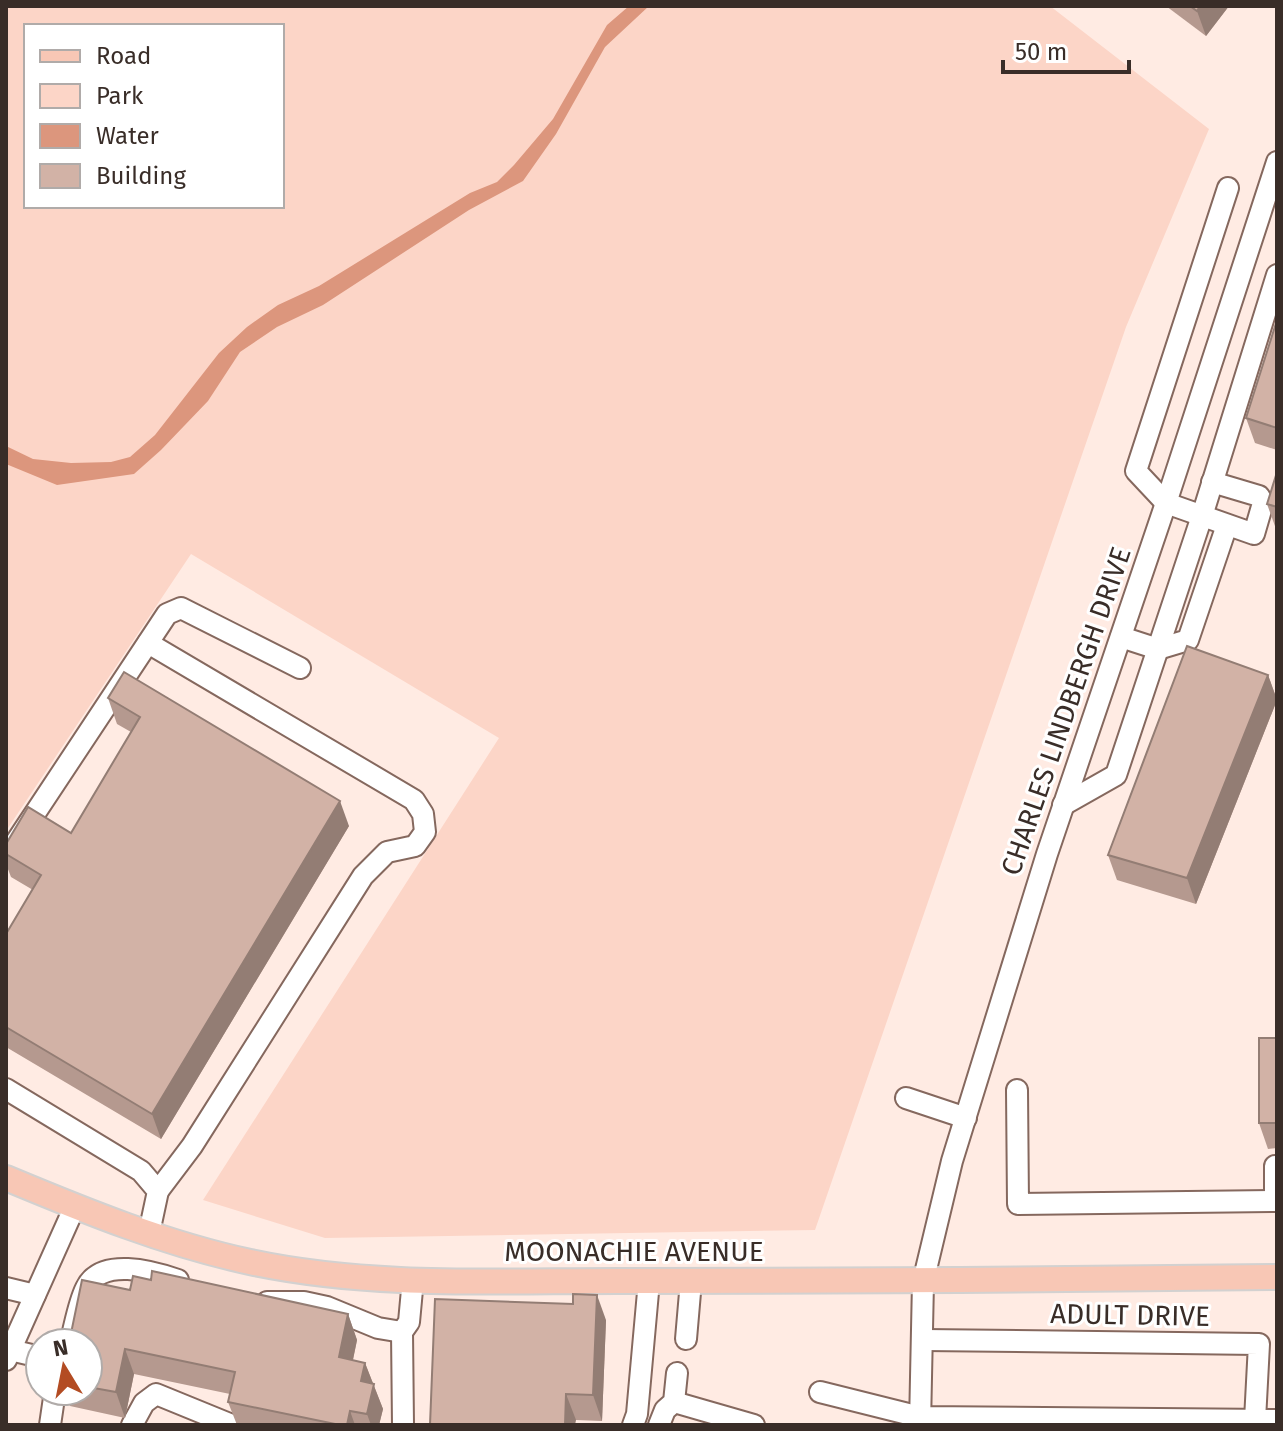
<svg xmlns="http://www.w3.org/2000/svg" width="1283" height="1431" viewBox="0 0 1283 1431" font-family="'Fira Sans',sans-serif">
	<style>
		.green { fill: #fcd5c7; fill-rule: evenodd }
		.water { fill: #dc967d }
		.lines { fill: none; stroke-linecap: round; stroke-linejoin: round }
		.minor-casing { stroke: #85685e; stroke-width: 24 }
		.major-casing { stroke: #d3d1d0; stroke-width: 28 }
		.minor { stroke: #fff; stroke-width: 20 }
		.major { stroke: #f8c7b5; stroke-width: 24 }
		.wall { fill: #b5998f }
		.shaded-wall { fill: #937d74 }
		.building { fill: #d2b2a6; stroke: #937d74; stroke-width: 2 }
		.labels { text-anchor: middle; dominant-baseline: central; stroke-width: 6; stroke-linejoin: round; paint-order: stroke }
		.street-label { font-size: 28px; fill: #392d28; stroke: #fff }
	</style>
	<rect width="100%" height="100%" fill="#ffebe3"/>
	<path class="green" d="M 6,6 L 1050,6 L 1209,129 L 1126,327 L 815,1230 L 325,1238 L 203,1200 L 499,738 L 191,554 L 6,831 ZM 26,26 L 282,26 L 282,206 L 26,206 Z"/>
	<path class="water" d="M 629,6 L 649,6 L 605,47 L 556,134 L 523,181 L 469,210 L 323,305 L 277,327 L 240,352 L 208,401 L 161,450 L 134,474 L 57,485 L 6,464 L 6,446 L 33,459 L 71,463 L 111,462 L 130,457 L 155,435 L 219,353 L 247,327 L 278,305 L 319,286 L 470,193 L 497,182 L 514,165 L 553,119 L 607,25 Z"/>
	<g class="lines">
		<defs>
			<g id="minor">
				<path d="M 1212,482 L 1259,496 L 1263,503 L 1254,534 L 1166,503 L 1136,471 L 1228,188"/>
				<path d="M 1121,637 L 1158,649 L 1188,640 L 1227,525"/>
				<path d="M 148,643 L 414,800 L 423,814 L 425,832 L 415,846 L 387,852 L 363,876 L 192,1146 L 158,1191"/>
				<path d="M 1063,805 L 1116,775 L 1202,516 L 1277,275"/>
				<path d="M 6,857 L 167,614 L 181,608 L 300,668"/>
				<path d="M 6,1089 L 141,1171 L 158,1191 L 149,1233"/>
				<path d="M 1017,1090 L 1018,1204 L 1277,1201"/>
				<path d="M 906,1098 L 966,1118"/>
				<path d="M 1275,1201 L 1275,1166 L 1277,1166"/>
				<path d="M 6,1288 L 35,1295"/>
				<path d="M 267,1302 L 304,1302 L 327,1307 L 378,1328 L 402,1332"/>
				<path d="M 686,1339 L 691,1281"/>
				<path d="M 924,1340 L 1259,1344 L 1255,1420"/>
				<path d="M 70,1343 C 75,1326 78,1304 86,1288 C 101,1257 152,1271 178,1280"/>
				<path d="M 6,1349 L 40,1357"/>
				<path d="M 6,1360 L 75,1206"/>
				<path d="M 820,1392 L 920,1417 L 1277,1420"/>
				<path d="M 674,1402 L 754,1425"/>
				<path d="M 50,1425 L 55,1391"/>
				<path d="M 132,1425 L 144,1403 L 156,1394 L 232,1425"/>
				<path d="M 403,1425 L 402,1332 L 409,1322 L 413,1279"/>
				<path d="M 633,1425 L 637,1414 L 649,1281"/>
				<path d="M 659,1425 L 665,1410 L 674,1402 L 677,1373"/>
				<path d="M 920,1425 L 923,1282 L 952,1161 L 1047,854 L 1166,503 L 1277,162"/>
			</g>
			<path id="major" d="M 6,1178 C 85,1211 166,1244 250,1262 C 376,1289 509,1280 637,1281 C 850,1281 1064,1280 1277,1277"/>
		</defs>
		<use href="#minor" class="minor-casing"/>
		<use href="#major" class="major-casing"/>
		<use href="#minor" class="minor"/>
		<use href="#major" class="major"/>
	</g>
	<g class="wall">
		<path d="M 1166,6 L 1229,6 L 1206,36 Z"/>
		<path d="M 1277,320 L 1277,450 L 1255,443 L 1246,418 Z"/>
		<path d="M 1267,504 L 1277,507 L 1277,529 L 1276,529 Z"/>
		<path d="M 1268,675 L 1277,700 L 1196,904 L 1117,880 L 1108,855 Z"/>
		<path d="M 108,698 L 349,826 L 161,1139 L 6,1047 L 6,934 L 33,890 L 11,877 L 6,864 L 6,844 L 71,833 L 131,732 L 117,724 Z"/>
		<path d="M 1277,1038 L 1277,1148 L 1268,1149 L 1259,1123 Z"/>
		<path d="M 130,1290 L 348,1314 L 357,1340 L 353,1360 L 365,1363 L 383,1409 L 379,1425 L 237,1425 L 228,1402 L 230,1394 L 134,1374 L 125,1418 L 70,1406 L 65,1391 L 88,1391 L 88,1343 Z"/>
		<path d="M 606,1320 L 602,1421 L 576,1420 L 430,1425 Z"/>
	</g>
	<g class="shaded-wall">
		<path d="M 1200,6 L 1229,6 L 1206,36 L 1197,11 Z"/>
		<path d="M 1268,675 L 1277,700 L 1196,904 L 1187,878 Z"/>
		<path d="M 340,801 L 349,826 L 161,1139 L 152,1114 Z"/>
		<path d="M 597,1295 L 606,1320 L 602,1421 L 593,1395 Z"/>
		<path d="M 348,1314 L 357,1340 L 348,1383 L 339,1357 Z"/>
		<path d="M 125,1349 L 134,1374 L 125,1418 L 116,1392 Z"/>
		<path d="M 365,1363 L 383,1409 L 379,1425 L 371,1425 L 367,1414 L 361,1381 Z"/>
		<path d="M 566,1394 L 576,1420 L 575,1425 L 565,1425 Z"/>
		<path d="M 350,1411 L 355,1425 L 347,1425 Z"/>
	</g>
	<g class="building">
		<path d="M 1190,6 L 1200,6 L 1197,11 Z"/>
		<path d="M 1277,320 L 1277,428 L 1246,418 Z"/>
		<path d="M 1277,472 L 1277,507 L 1267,504 Z"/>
		<path d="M 1187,646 L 1268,675 L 1187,878 L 1108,855 Z"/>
		<path d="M 124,672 L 340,801 L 152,1114 L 6,1027 L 6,934 L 41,875 L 6,854 L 6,844 L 28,807 L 71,833 L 140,717 L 108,698 Z"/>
		<rect x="1259" y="1038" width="18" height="85"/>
		<path d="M 152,1271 L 348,1314 L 339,1357 L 365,1363 L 361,1381 L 374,1384 L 367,1414 L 350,1411 L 347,1425 L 340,1425 L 228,1402 L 235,1372 L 125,1349 L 116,1392 L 88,1387 L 88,1343 L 69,1343 L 82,1280 L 130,1290 L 133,1276 L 151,1280 Z"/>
		<path d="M 573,1294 L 597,1295 L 593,1395 L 566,1394 L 565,1425 L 430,1425 L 435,1299 L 573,1304 Z"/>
	</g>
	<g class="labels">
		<g class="street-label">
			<text transform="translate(1066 711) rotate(-71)">CHARLES LINDBERGH DRIVE</text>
			<text x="634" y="1251">MOONACHIE AVENUE</text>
			<text transform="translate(1130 1315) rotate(1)">ADULT DRIVE</text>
		</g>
	</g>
	<rect width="1283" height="1431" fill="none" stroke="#392d28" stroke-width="16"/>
	<rect x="24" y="24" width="260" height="184" fill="#ffffff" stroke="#b0aba9" stroke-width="2"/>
	<rect x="40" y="50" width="40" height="12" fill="#f8c7b5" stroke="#b0aba9" stroke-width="2"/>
	<text x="96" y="64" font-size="24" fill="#392d28">Road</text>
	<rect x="40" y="84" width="40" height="24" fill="#fcd5c7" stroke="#b0aba9" stroke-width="2"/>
	<text x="96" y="104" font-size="24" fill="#392d28">Park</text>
	<rect x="40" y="124" width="40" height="24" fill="#dc967d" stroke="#b0aba9" stroke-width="2"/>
	<text x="96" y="144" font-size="24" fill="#392d28">Water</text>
	<rect x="40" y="164" width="40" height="24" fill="#d2b2a6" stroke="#b0aba9" stroke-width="2"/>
	<text x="96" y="184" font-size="24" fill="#392d28">Building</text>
	<g transform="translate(64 1367) rotate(350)"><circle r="38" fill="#ffffff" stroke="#b0aba9" stroke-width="2"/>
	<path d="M0-6L14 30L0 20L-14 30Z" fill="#b34c23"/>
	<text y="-12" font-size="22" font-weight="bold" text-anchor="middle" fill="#392d28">N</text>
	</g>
	<path d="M1003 60v12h126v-12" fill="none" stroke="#392d28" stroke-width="4"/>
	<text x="1015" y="60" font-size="24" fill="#392d28" stroke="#ffffff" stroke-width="6" paint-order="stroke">50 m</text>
</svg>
